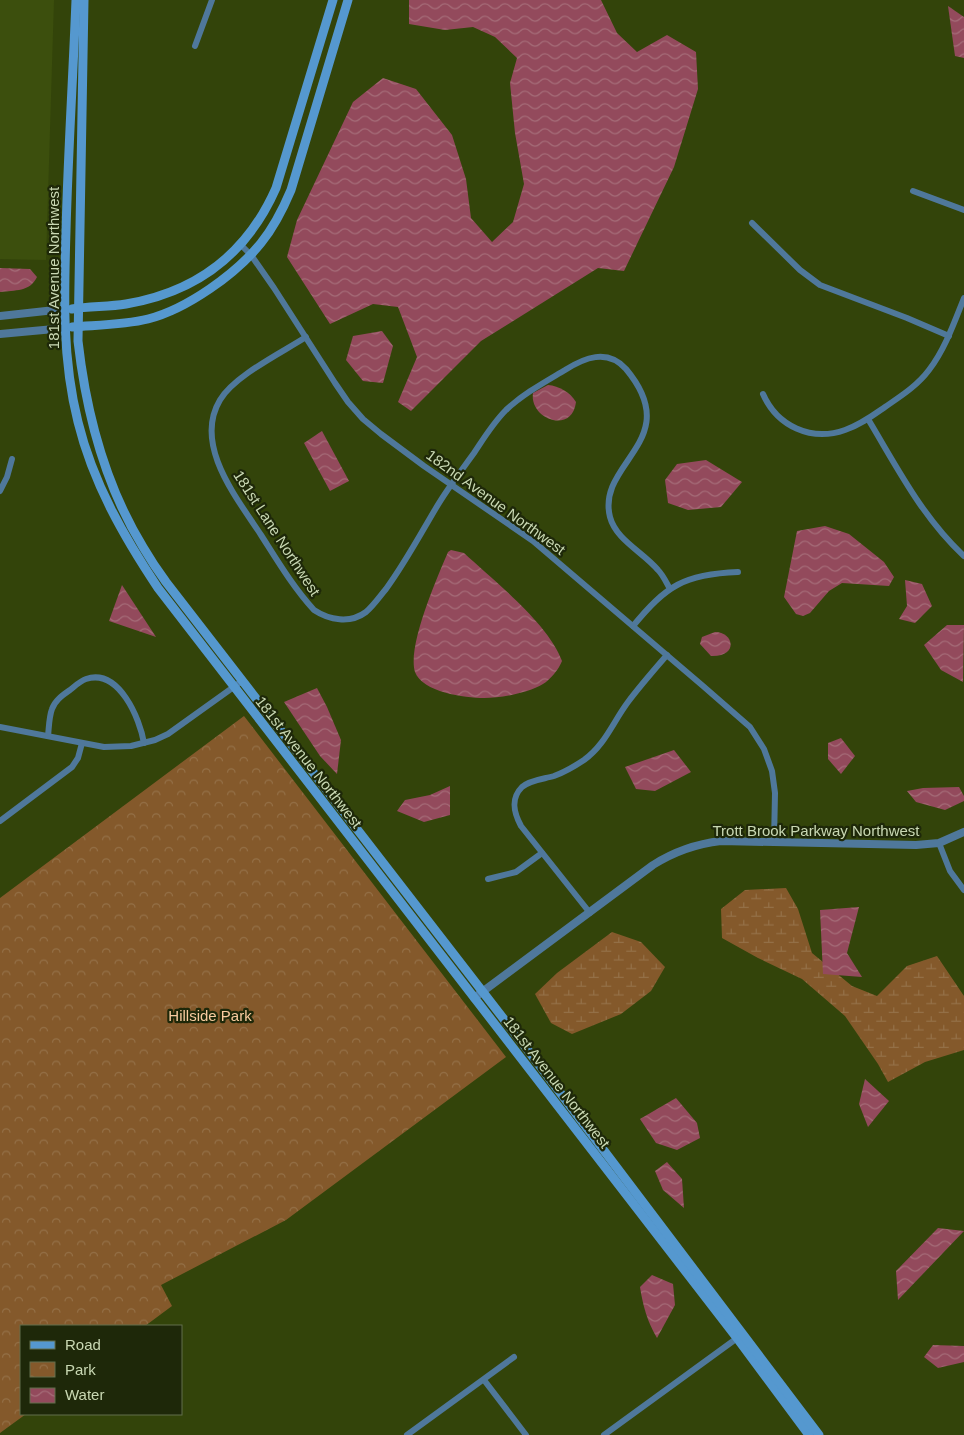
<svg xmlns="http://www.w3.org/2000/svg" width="964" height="1435" viewBox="0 0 964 1435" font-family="Arial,sans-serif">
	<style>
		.built { fill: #3c4f0d }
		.wetland { fill: url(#wetland-marsh) }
		.park { fill: url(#park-crowns) }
		.water { fill: url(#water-waves) }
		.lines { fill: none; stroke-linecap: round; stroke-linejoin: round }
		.minor { stroke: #4f789b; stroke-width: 6 }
		.tertiary { stroke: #4f789b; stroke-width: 8 }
		.secondary { stroke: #5598cf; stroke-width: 9 }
		.labels { text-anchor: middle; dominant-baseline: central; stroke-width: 4.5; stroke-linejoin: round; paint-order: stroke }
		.street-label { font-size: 15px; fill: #c9d8b3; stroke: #1e2809 }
		.park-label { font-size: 15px; fill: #f9cb9f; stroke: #1e2809 }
	</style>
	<defs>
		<pattern id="wetland-marsh" width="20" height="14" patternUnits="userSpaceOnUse" patternTransform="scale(1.25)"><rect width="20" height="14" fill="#84592b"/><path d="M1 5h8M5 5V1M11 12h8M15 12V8" fill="none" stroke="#947047"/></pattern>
		<pattern id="park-crowns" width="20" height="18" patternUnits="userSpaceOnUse" patternTransform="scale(1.25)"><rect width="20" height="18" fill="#84592b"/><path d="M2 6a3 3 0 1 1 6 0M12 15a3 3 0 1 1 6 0" fill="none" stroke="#947047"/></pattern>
		<pattern id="water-waves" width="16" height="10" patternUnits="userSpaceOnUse" patternTransform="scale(1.25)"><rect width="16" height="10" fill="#934a5c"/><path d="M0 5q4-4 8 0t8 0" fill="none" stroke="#a56c78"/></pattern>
	</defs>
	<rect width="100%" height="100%" fill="#33440a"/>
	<path class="built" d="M 0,0 L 54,0 L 46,260 L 0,259 Z"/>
	<g class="wetland">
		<path d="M 786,888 L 798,909 L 812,953 L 852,986 L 877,996 L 907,966 L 937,956 L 964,996 L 964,1050 L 925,1062 L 888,1082 L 878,1064 L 845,1016 L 802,979 L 758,958 L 722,938 L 721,909 L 745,890 Z"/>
		<path d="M 612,932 L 641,942 L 665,967 L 651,991 L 621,1014 L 572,1034 L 551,1023 L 535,994 L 557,973 Z"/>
	</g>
	<path class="park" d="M 244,716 L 506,1057 L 286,1220 L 161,1285 L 172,1306 L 145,1326 L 21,1326 L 21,1414 L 26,1414 L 0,1433 L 0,898 Z"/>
	<g class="water">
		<path d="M 409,0 L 601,0 L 617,33 L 637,52 L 667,35 L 696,52 L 698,89 L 674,167 L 624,271 L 598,268 L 481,341 L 411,411 L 398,402 L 417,357 L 398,307 L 373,304 L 330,324 L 287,257 L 297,220 L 353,102 L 383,78 L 416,89 L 452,135 L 466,179 L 471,218 L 492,242 L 513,222 L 524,184 L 515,133 L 510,83 L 517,58 L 495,37 L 473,27 L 445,30 L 409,24 Z"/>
		<path d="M 948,6 L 964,17 L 964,58 L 955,56 Z"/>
		<path d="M 0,268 L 30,269 L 37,277 C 30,292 15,290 0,292 Z"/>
		<path d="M 382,331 L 393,346 L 383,383 L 363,381 L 346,360 L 353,336 Z"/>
		<path d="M 548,385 C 559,386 570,392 576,402 C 572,435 529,419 533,393 Z"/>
		<path d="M 322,431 L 349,481 L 330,491 L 304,443 Z"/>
		<path d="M 706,460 L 742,482 L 721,507 L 688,510 L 668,503 L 665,480 L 677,464 Z"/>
		<path d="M 825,526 L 849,534 L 884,562 L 894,577 L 889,586 L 842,583 L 829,591 L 810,613 L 803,616 L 796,614 L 784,597 L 797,531 Z"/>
		<path d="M 451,550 L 464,553 C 493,580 549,624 562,661 C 559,669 550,680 543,684 C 528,693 501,698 484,698 C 465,698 422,692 415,672 C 407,646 437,578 448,552 Z"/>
		<path d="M 905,580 L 922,584 L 932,606 L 915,623 L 899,619 L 907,606 Z"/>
		<path d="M 122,585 L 156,637 L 109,621 Z"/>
		<path d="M 947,625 L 964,625 L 963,682 L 941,670 L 924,645 Z"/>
		<path d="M 715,632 C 734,632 739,657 711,656 L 700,644 L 702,637 Z"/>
		<path d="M 317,688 L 327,707 L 341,740 L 337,774 L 320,756 L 284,702 Z"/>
		<path d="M 841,738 L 855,756 L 841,774 L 828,759 L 828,743 Z"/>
		<path d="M 674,750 L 691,772 L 655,791 L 636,789 L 625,767 Z"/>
		<path d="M 450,786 L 450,815 L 424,822 L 397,811 L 405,800 L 430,795 Z"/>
		<path d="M 959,787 L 964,796 L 964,801 L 945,810 L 916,802 L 907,791 L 923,788 Z"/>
		<path d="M 859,907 L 847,953 L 862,977 L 823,974 L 820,910 Z"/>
		<path d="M 865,1079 L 889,1101 L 868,1127 L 859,1104 Z"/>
		<path d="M 676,1098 L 697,1123 L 700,1138 L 677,1150 L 656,1143 L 640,1119 Z"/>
		<path d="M 667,1162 L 682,1179 L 684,1208 L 663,1190 L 655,1171 Z"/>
		<path d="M 938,1228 L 964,1231 L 898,1300 L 896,1271 Z"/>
		<path d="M 652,1275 L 673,1284 L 675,1305 L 657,1338 C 647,1321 643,1306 640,1287 Z"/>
		<path d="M 933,1345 L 964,1346 L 964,1362 L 938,1368 L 924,1357 Z"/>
	</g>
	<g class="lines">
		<g class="minor">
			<path d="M 195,46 L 212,0"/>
			<path d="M 913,191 L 964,210"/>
			<path d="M 752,223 L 800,270 L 820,285 L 907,318 L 949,336"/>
			<path d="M 241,245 L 251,255 L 274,288 L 335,383 L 348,402 L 363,419 L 381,434 L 424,466 L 533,541 L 703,686 L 750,727 L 764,749 L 772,771 L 775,793 L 774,842"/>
			<path d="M 306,337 C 281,353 234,376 220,400 C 193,445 237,498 261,535 C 277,560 293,587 314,610 C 329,620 350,624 366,612 C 374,605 380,596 386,589 C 405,563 420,535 436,508 C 447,489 461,471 474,453 C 484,438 493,423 506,410 C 523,394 545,382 565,370 C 584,358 607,348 626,369 C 686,441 596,462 610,517 C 616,540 643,552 658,570 C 663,575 666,582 670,589"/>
			<path d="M 763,394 C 777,426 811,442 845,430 C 860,425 872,416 885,407 C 901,396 917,386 929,370 C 945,349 954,323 964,298"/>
			<path d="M 868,419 C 897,467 922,517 964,556"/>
			<path d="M 0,491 L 7,477 L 12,459"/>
			<path d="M 633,626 C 666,586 684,574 738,572"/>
			<path d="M 0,727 L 104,747 L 131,746 L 155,740 L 168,734 L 242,681"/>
			<path d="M 48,736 C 49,727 49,717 52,709 C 55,700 63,695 70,690 C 75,686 80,681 86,679 C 119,668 140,719 144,743"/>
			<path d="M 0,821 L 72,767 L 78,758 L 82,743"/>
			<path d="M 939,843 L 950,871 L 964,890"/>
			<path d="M 488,879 L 516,872 L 542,853"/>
			<path d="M 590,913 L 521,826 C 514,813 510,799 522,787 C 530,780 544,779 554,776 C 565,772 575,766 584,760 C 605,745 613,722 628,702 C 640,686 654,670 667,655"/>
			<path d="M 484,1380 L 526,1435"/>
			<path d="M 407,1435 L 514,1357"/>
			<path d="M 604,1435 L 740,1336"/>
		</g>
		<g class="tertiary">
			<path d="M 0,316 L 64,309"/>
			<path d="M 0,334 L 65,328"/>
			<path d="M 474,998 L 653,865 C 675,851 695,844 721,841 L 916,845 L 939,843 L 964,832"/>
		</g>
		<g class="secondary">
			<path d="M 76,0 C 73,77 68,154 66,231 C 64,295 62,359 78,422 C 93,483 124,537 158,588 L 737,1338 L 809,1435"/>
			<path d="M 84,0 L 78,341 C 86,412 105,485 143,547 C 150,559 158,571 166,582 L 537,1062 L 819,1435"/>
			<path d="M 72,309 C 90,306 108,307 126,304 C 197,292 247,254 276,188 L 333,0"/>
			<path d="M 72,327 C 97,325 124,325 148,319 C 187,309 236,274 261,243 C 274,227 283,209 291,190 L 348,0"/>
		</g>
	</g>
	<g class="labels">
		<g class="street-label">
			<text transform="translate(53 268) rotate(-90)">181st Avenue Northwest</text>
			<text transform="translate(496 502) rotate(36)">182nd Avenue Northwest</text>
			<text transform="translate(277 533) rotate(57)">181st Lane Northwest</text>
			<text transform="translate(309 762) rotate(52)">181st Avenue Northwest</text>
			<text x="816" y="830">Trott Brook Parkway Northwest</text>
			<text transform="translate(557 1082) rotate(52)">181st Avenue Northwest</text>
		</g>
		<g class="park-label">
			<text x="210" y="1015">Hillside Park</text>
		</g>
	</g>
	<rect x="20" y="1325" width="162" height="90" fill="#1e2809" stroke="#626e4d"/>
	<rect x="30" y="1341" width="25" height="8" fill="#5598cf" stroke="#626e4d"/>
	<text x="65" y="1350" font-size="15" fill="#c9d8b3">Road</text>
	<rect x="30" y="1362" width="25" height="15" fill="url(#park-crowns)" stroke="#626e4d"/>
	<text x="65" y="1375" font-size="15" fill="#c9d8b3">Park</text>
	<rect x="30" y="1388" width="25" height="15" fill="url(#water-waves)" stroke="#626e4d"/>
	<text x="65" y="1400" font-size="15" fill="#c9d8b3">Water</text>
</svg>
